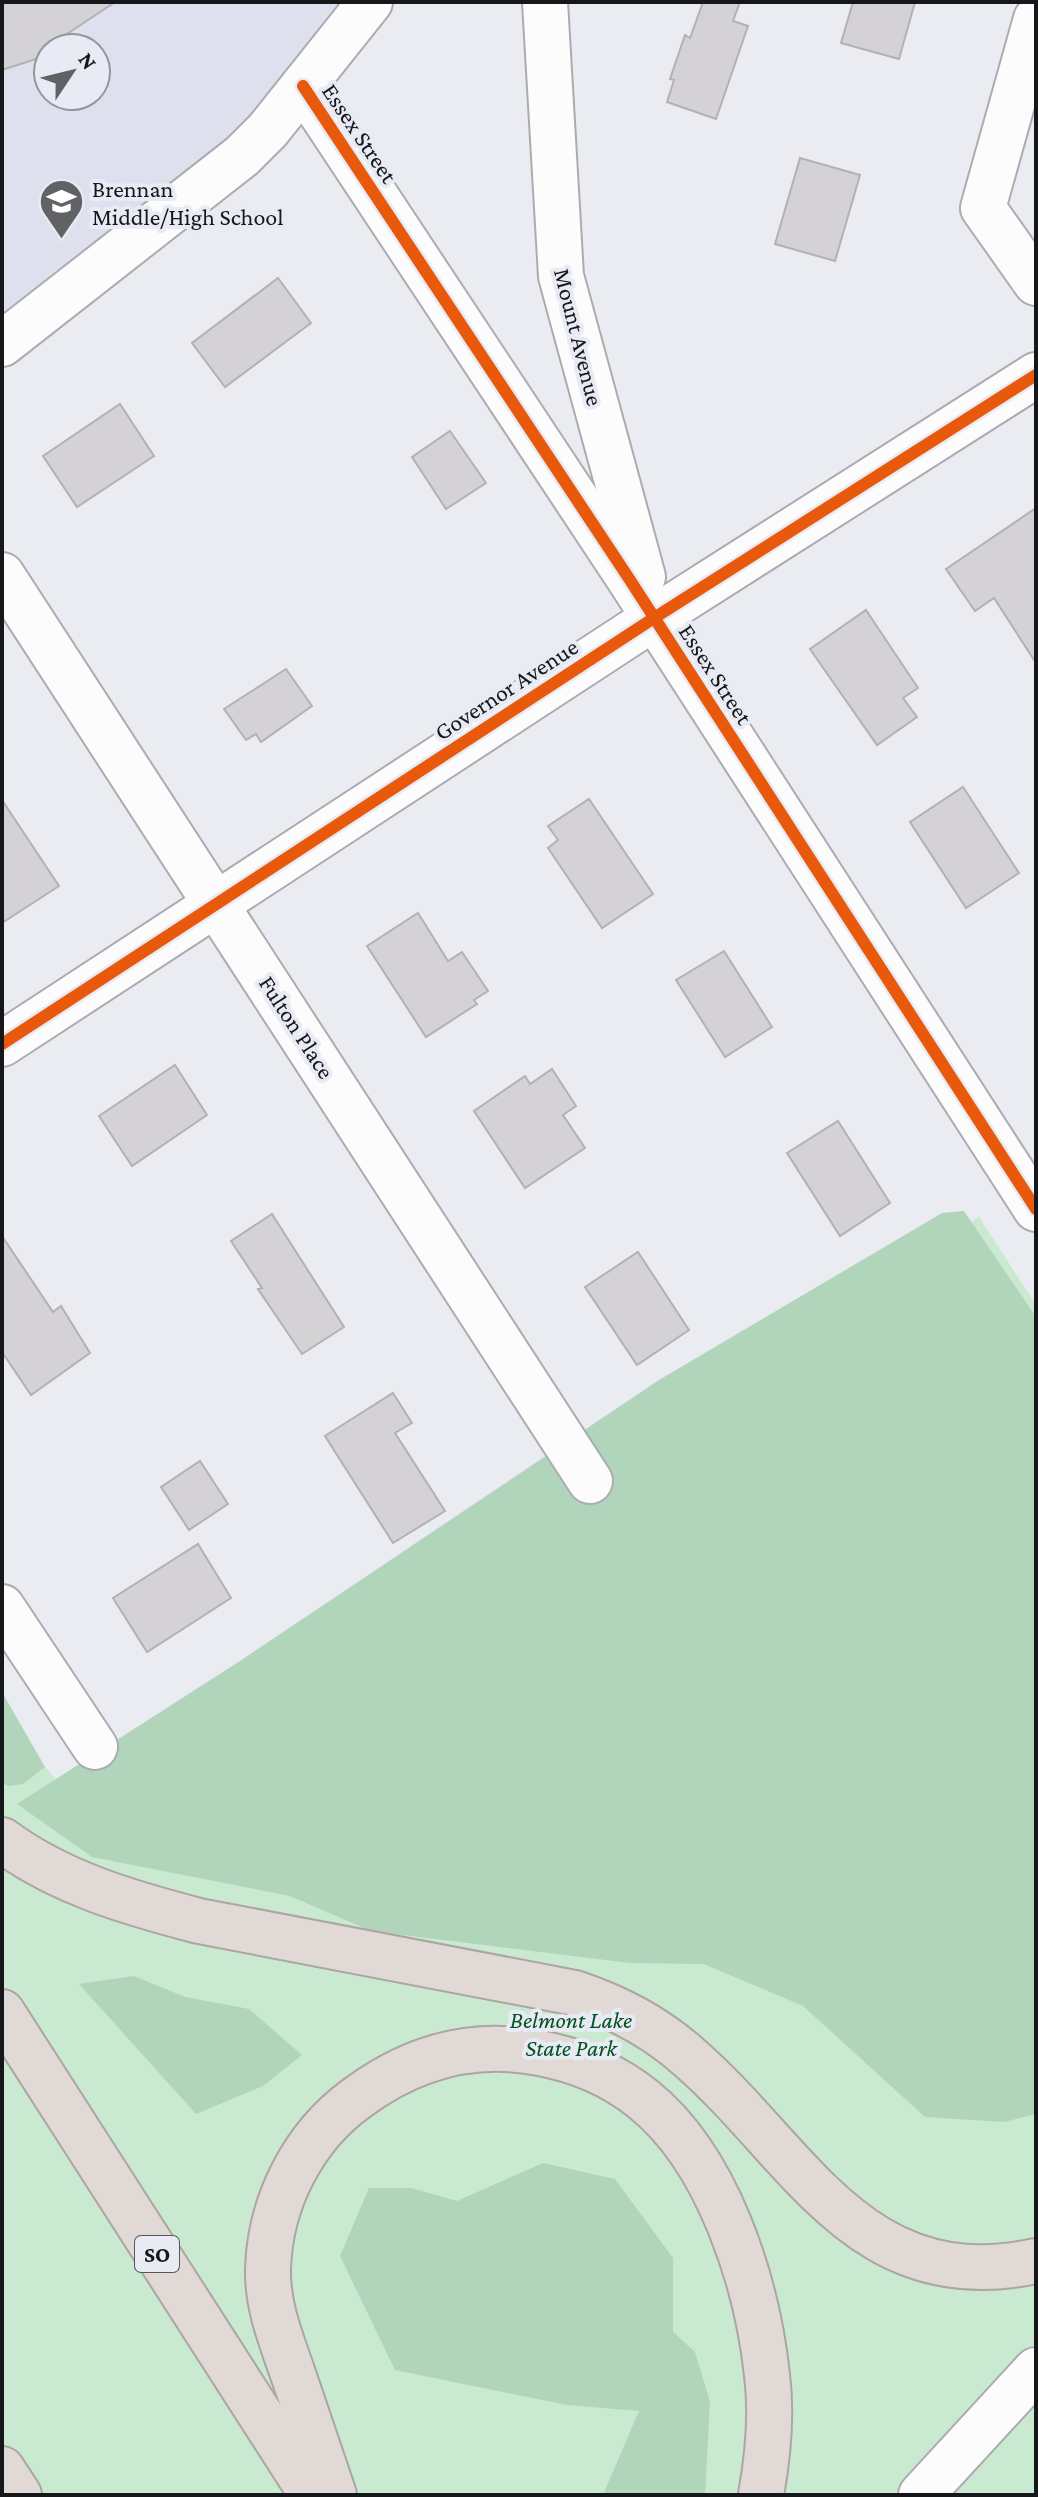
<svg xmlns="http://www.w3.org/2000/svg" width="1038" height="2497" viewBox="0 0 1038 2497" font-family="'Crimson Pro',serif">
	<style>
		.built { fill: #dee1ed; fill-rule: evenodd }
		.green { fill: #c9e9d1 }
		.forest { fill: #b1d5bb }
		.building { fill: #d4d2d4; stroke: #b3b1b3; stroke-width: 2 }
		.lines { fill: none; stroke-linecap: round; stroke-linejoin: round }
		.minor-casing { stroke: #abacb0; stroke-width: 48 }
		.highway-casing { stroke: #ada5a2; stroke-width: 48 }
		.minor { stroke: #fcfcfd; stroke-width: 44 }
		.highway { stroke: #e1d9d5; stroke-width: 44 }
		.cycleway-casing { stroke: #e8ebf4; stroke-width: 17 }
		.cycleway { stroke: #e8590c; stroke-width: 12 }
		.labels { text-anchor: middle; dominant-baseline: central; stroke-width: 8; stroke-linejoin: round; paint-order: stroke }
		.shield { fill: #e8ebf4; stroke: #55575b; stroke-width: 2 }
		.shield-label { font-size: 22px; font-weight: bold; fill: #16171a }
		.street-label { font-size: 24px; fill: #16171a; stroke: #e8ebf4 }
		.poi-label { font-size: 24px; fill: #16171a; stroke: #e8ebf4; text-anchor: start }
		.park-label { font-size: 24px; font-style: italic; fill: #045222; stroke: #e8ebf4 }
	</style>
	<rect width="100%" height="100%" fill="#ebecf1"/>
	<path class="built" d="M 2,2 L 342,2 L 237,142 L 2,341 ZM 48,48 L 96,48 L 96,96 L 48,96 Z"/>
	<path class="green" d="M 979,1217 L 1036,1305 L 1036,2495 L 2,2495 L 2,1715 L 39,1772 L 45,1767 L 56,1779 L 48,1785 L 66,1812 Z"/>
	<g class="forest">
		<path d="M 964,1211 L 1036,1317 L 1036,2114 L 1004,2122 L 925,2117 L 803,2006 L 704,1964 L 630,1963 L 371,1931 L 290,1896 L 92,1857 L 17,1804 L 240,1661 L 659,1380 L 942,1213 Z"/>
		<path d="M 2,1692 L 45,1767 L 23,1784 L 8,1786 L 2,1782 Z"/>
		<path d="M 134,1976 L 185,1997 L 249,2009 L 302,2055 L 263,2086 L 196,2114 L 79,1984 Z"/>
		<path d="M 543,2163 L 615,2179 L 673,2258 L 673,2332 L 695,2352 L 710,2402 L 705,2495 L 603,2495 L 639,2411 L 567,2405 L 395,2370 L 340,2256 L 369,2188 L 411,2188 L 457,2201 Z"/>
	</g>
	<g class="building">
		<path d="M 2,2 L 115,2 L 64,36 L 54,48 L 48,48 L 48,55 L 2,70 Z"/>
		<path d="M 703,2 L 740,2 L 733,21 L 748,26 L 716,119 L 667,102 L 674,80 L 670,79 L 685,35 L 690,38 Z"/>
		<path d="M 853,2 L 915,2 L 899,59 L 841,43 Z"/>
		<path d="M 800,158 L 860,175 L 835,261 L 775,244 Z"/>
		<path d="M 278,278 L 311,323 L 225,387 L 192,343 Z"/>
		<path d="M 120,404 L 154,456 L 77,507 L 43,456 Z"/>
		<path d="M 450,431 L 486,483 L 446,509 L 412,457 Z"/>
		<path d="M 1036,508 L 1036,663 L 994,598 L 975,611 L 946,569 Z"/>
		<path d="M 866,610 L 918,688 L 903,698 L 917,717 L 877,745 L 810,649 Z"/>
		<path d="M 286,669 L 312,706 L 261,742 L 256,734 L 246,740 L 224,709 Z"/>
		<path d="M 963,787 L 1019,873 L 966,908 L 910,822 Z"/>
		<path d="M 589,799 L 653,894 L 602,928 L 548,848 L 558,840 L 548,826 Z"/>
		<path d="M 2,800 L 59,886 L 2,923 Z"/>
		<path d="M 418,913 L 448,961 L 462,952 L 488,991 L 474,1000 L 477,1004 L 426,1037 L 367,946 Z"/>
		<path d="M 724,951 L 772,1027 L 725,1057 L 676,980 Z"/>
		<path d="M 175,1065 L 207,1115 L 132,1166 L 99,1116 Z"/>
		<path d="M 552,1069 L 576,1106 L 563,1115 L 585,1148 L 525,1188 L 474,1111 L 525,1076 L 530,1084 Z"/>
		<path d="M 838,1121 L 890,1203 L 840,1236 L 787,1153 Z"/>
		<path d="M 272,1214 L 344,1327 L 302,1354 L 258,1289 L 262,1288 L 231,1241 Z"/>
		<path d="M 2,1236 L 53,1312 L 61,1306 L 90,1353 L 31,1395 L 2,1352 Z"/>
		<path d="M 638,1252 L 689,1330 L 637,1365 L 585,1287 Z"/>
		<path d="M 393,1393 L 412,1423 L 395,1433 L 445,1511 L 393,1543 L 325,1436 Z"/>
		<path d="M 200,1461 L 228,1504 L 189,1530 L 161,1487 Z"/>
		<path d="M 198,1544 L 231,1598 L 147,1652 L 113,1598 Z"/>
	</g>
	<g class="lines">
		<defs>
			<g id="minor">
				<path d="M 545,2 L 561,276 L 643,577"/>
				<path d="M 1036,19 L 983,208 L 1036,283"/>
				<path d="M 303,86 L 628,577 L 1036,1209"/>
				<path d="M 2,344 L 242,156 L 268,130 L 370,2"/>
				<path d="M 2,575 L 590,1481"/>
				<path d="M 2,1044 L 654,618 L 1036,375"/>
				<path d="M 2,1607 L 95,1747"/>
				<path d="M 921,2495 L 1036,2370"/>
			</g>
			<g id="highway">
				<path d="M 2,1840 C 60,1883 130,1903 199,1921 L 575,1993 C 617,2007 657,2028 690,2058 C 800,2154 860,2299 1036,2261"/>
				<path d="M 2,2012 L 312,2495"/>
				<path d="M 2,2469 L 19,2495"/>
				<path d="M 334,2495 C 321,2457 308,2418 295,2380 C 283,2344 267,2308 268,2269 C 270,2202 303,2137 357,2098 C 411,2058 472,2040 539,2053 C 577,2060 613,2075 643,2099 C 718,2159 757,2282 767,2375 C 772,2414 768,2456 761,2495"/>
			</g>
		</defs>
		<use href="#minor" class="minor-casing"/>
		<use href="#highway" class="highway-casing"/>
		<use href="#minor" class="minor"/>
		<use href="#highway" class="highway"/>
		<defs>
			<g id="cycleway">
				<path d="M 303,86 L 628,577 L 1036,1209"/>
				<path d="M 2,1044 L 654,618 L 1036,375"/>
			</g>
		</defs>
		<use href="#cycleway" class="cycleway-casing"/>
		<use href="#cycleway" class="cycleway"/>
	</g>
	<defs>
		<symbol id="school-pin" viewBox="-11 -11 22 30"><path d="M0 17L-7.5 6A9.5 9.5 0 1 1 7.5 6Z" fill="#616265" stroke="#e8ebf4"/><path d="M0-5L7-2L0 1L-7-2ZM-4 1L0 2.5L4 1V4Q0 6-4 4Z" fill="#fff"/></symbol>
	</defs>
	<g fill-rule="evenodd">
		<use href="#school-pin" x="36" y="176" width="51" height="69"/>
	</g>
	<g class="labels">
		<rect class="shield" x="135" y="2236" width="44" height="36" rx="6"/>
		<g class="shield-label">
			<text x="157" y="2254">SO</text>
		</g>
		<g class="street-label">
			<text transform="translate(360 133) rotate(56)">Essex Street</text>
			<text transform="translate(579 337) rotate(76)">Mount Avenue</text>
			<text transform="translate(716 674) rotate(57)">Essex Street</text>
			<text transform="translate(506 689) rotate(-33)">Governor Avenue</text>
			<text transform="translate(297 1027) rotate(57)">Fulton Place</text>
		</g>
		<g class="poi-label">
			<text x="92" y="188">Brennan<tspan x="92" dy="28">Middle/High School</tspan></text>
		</g>
		<g class="park-label">
			<text x="571" y="2019">Belmont Lake<tspan x="571" dy="28">State Park</tspan></text>
		</g>
	</g>
	<rect width="1038" height="2497" fill="none" stroke="#16171a" stroke-width="8"/>
	<g transform="translate(72 72) rotate(55)"><circle r="38" fill="#e8ebf4" stroke="#94969d" stroke-width="2"/>
	<path d="M0-6L14 30L0 20L-14 30Z" fill="#616265"/>
	<text y="-12" font-size="22" font-weight="bold" text-anchor="middle" fill="#16171a">N</text>
	</g>
</svg>
